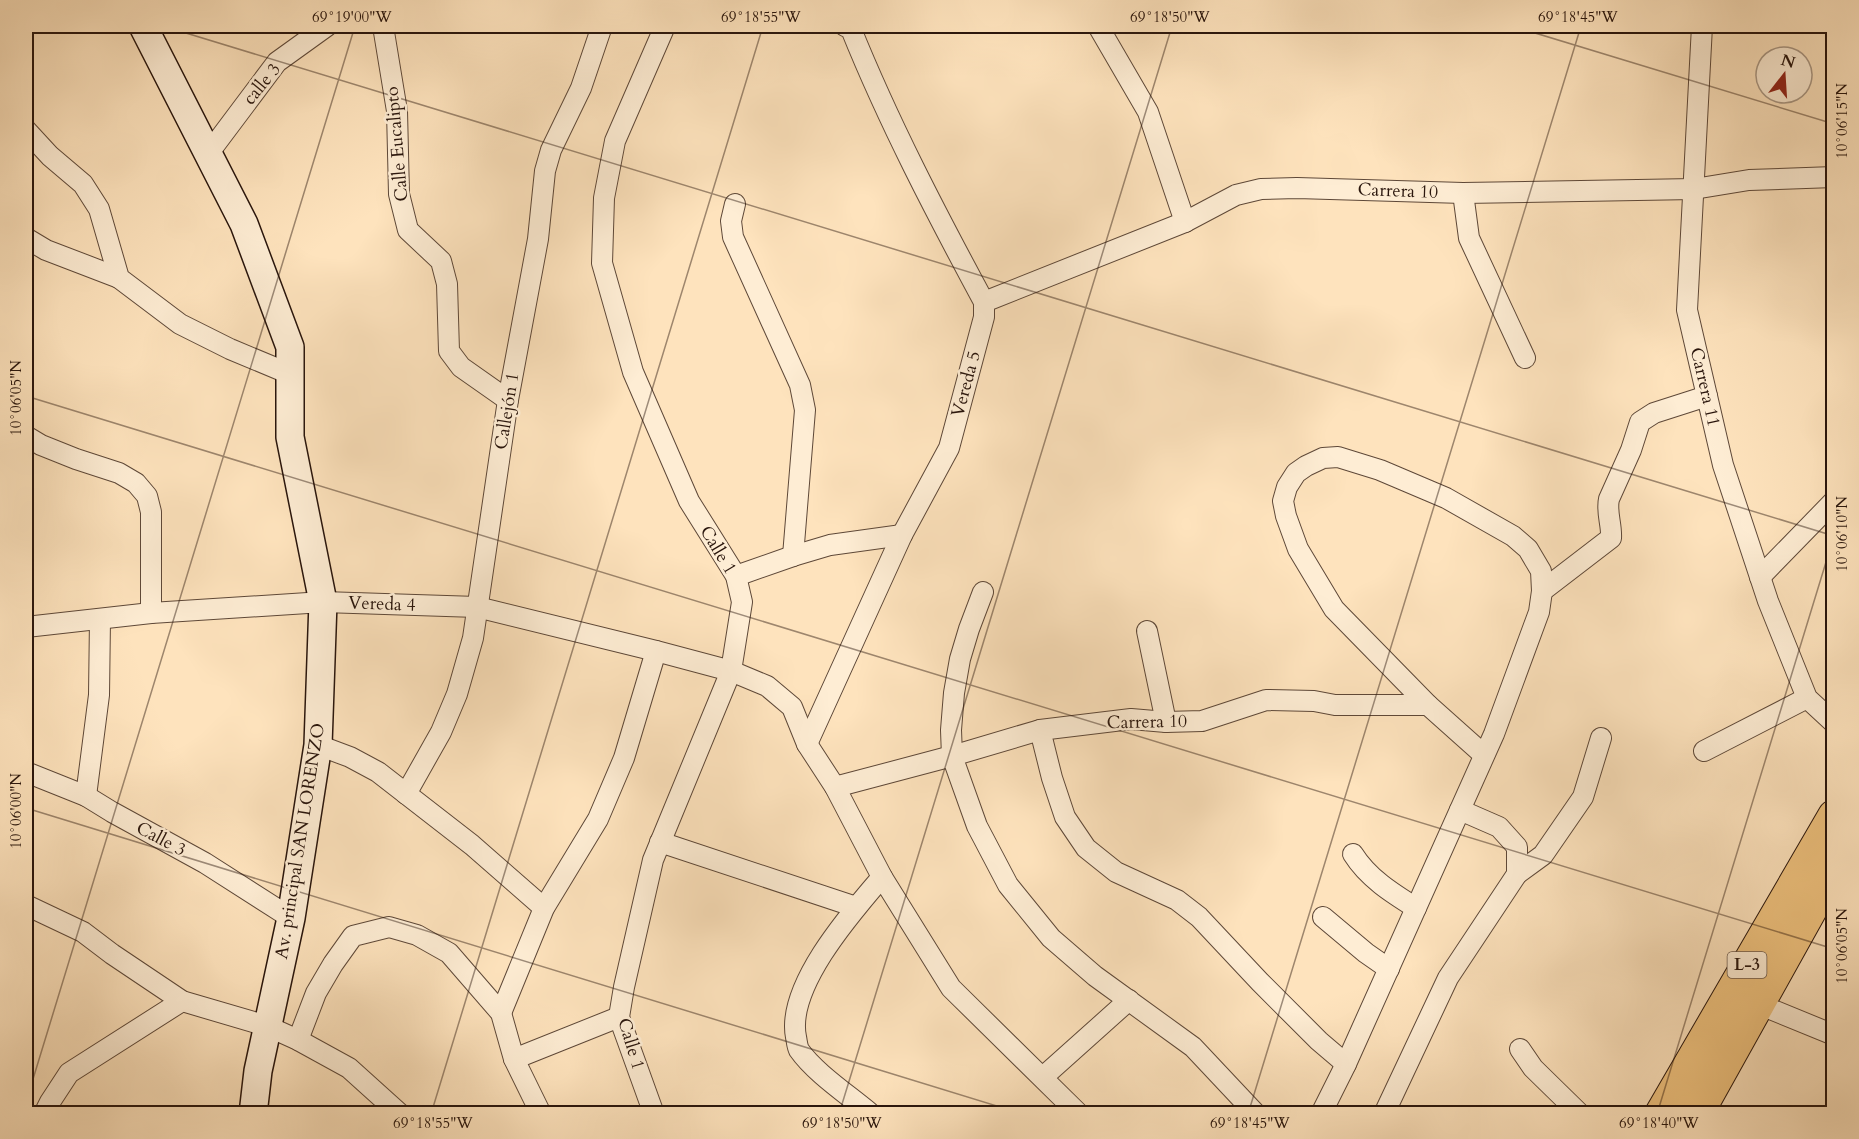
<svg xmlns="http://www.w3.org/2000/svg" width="1859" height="1139" viewBox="0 0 1859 1139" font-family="Cardo,serif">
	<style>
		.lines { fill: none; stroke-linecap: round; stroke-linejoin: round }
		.street-casing { stroke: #5e4838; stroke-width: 22 }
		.secondary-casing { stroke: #29150c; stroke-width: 30 }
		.primary-casing { stroke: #29150c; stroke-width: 34 }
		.street { stroke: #feedd4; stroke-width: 20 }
		.secondary { stroke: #feedd4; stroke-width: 27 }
		.primary { stroke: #efc27e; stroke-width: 32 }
		.ticks { fill: none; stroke: #29150c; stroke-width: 1.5; stroke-opacity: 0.45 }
		.labels { text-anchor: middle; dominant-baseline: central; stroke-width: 5; stroke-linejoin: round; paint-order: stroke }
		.shield { fill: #feedd4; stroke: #695648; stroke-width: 1.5 }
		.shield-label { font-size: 16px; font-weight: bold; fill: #29150c }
		.street-label { font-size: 18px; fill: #29150c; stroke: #feedd4 }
		.neatline { fill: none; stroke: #29150c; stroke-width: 2 }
		.ticks-label { font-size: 15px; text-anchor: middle; fill: #29150c }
	</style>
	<rect width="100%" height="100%" fill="#fee3bd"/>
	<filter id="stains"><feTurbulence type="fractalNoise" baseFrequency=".00333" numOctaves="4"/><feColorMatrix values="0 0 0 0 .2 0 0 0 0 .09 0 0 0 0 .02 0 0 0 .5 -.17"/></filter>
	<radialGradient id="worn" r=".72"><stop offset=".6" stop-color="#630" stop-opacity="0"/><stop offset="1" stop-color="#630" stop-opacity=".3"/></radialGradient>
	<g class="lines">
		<defs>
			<g id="street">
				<path d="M 383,26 L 397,111 L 399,194 L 408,230 L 441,261 L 447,284 L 449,351 L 461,367 L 508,400"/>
				<path d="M 1098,26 L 1148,112 L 1185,222"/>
				<path d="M 1702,26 L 1687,310 L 1723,465 L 1768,601 L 1807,698 L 1834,723"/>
				<path d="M 26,130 L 50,156 L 83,184 L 99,209 L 119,278 L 180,324 L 230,349 L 290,374"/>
				<path d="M 208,154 L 277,62 L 327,26"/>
				<path d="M 1463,193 L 1469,238 L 1525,358"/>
				<path d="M 735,204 L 731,221 L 733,237 L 800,385 L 805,410 L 793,556"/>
				<path d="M 26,238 L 46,250 L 119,278"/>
				<path d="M 984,302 L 1185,222 L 1236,195 L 1261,189 L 1297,188 L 1463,193 L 1694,189 L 1749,180 L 1834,177"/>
				<path d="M 26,436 L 41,445 L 76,459 L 119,473 L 136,483 L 147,496 L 151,512 L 151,613"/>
				<path d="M 736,576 L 793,556 L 830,545 L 902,535"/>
				<path d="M 1760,577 L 1834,501"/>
				<path d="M 1542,591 L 1611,538 C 1612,525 1606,512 1609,499 L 1631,450 L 1640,422 L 1654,413 L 1707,396"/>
				<path d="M 983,592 L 969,629 L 960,659 L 954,693 L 951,730 L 952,756 L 977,826 L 1008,885 L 1051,938 L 1095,976 L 1193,1047 L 1256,1114"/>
				<path d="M 26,627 L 151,613 L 323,602 L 477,607 L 656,651 L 731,671 L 767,686 L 792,707 L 807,744 L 835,787 L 882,877 L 951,988 L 1079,1114"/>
				<path d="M 1147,631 L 1166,722"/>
				<path d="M 1040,730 L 1052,778 L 1065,817 L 1086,848 L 1116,872 L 1177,900 L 1199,917 L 1260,982 L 1319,1041 L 1346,1064"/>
				<path d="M 807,744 L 902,535 L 949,448 L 984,317 L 984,302 C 936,213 889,123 851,29 L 845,26"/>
				<path d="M 318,745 L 350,757 L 378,772 L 472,845 L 544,908"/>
				<path d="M 1704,751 L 1807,698"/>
				<path d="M 26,772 L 86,796 L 112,812 L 205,863 L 291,918"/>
				<path d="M 835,787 L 952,756 L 1040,730 L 1131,719 L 1166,722 L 1202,721 L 1266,700 L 1314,701 L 1335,705 L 1428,705"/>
				<path d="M 406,794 L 441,732 L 457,694 L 473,638 L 508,400 L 538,239 L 545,171 L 551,150 L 581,88 L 602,26"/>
				<path d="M 86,796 L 99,695 L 100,619"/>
				<path d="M 660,842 L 856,907"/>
				<path d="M 1353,854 C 1368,878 1392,893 1416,908"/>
				<path d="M 1517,874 L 1543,855 L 1583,797 L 1601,738"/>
				<path d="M 26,905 L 83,932 L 112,954 L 182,1001 L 267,1026 L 298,1040 L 349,1068 L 400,1114"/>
				<path d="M 1323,917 L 1366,953 L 1389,969"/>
				<path d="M 1758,1004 L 1834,1035"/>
				<path d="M 501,1013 L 544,908 L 598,819 L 624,758 L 656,651"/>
				<path d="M 298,1040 L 316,993 L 333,964 L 353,936 L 389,927 L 417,935 L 449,953 L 501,1013 L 514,1059 L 541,1114"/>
				<path d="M 1520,1049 L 1533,1068 L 1580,1114"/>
				<path d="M 514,1059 L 619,1017"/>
				<path d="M 1043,1077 L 1129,1000"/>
				<path d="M 44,1114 L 50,1102 L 69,1073 L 182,1001"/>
				<path d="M 654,1114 L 619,1017 L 624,987 L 653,860 L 731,671 L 742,602 L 736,576 L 689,501 L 633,372 L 602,263 L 604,198 L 615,141 L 665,26"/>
				<path d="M 871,1114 C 850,1096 815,1073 799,1050 C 797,1046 797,1042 796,1037 C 786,987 851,913 882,877"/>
				<path d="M 1321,1114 L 1346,1064 L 1494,734 L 1539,612 L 1542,591 L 1541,571 L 1528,549 L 1513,536 L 1446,498 L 1380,470 L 1338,457 L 1323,458 L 1306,466 L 1296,473 L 1287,487 L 1283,501 L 1286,516 L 1298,549 L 1334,609 L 1428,705 L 1484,755"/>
				<path d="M 1384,1114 L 1448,978 L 1517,874 L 1517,847 L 1499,827 L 1460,810"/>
			</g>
			<path id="secondary" d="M 143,26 L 244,224 L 290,347 L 290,437 L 323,602 L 318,745 L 291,918 L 258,1071 L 253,1114"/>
			<g id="primary">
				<path d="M 1661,1114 L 1834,816"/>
				<path d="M 1697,1114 L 1834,868"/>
			</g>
		</defs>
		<use href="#street" class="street-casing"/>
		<use href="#secondary" class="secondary-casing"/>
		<use href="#primary" class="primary-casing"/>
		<use href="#street" class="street"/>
		<use href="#secondary" class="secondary"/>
		<use href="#primary" class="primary"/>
	</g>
	<path class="ticks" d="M 163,26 L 1834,536M 1512,26 L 1834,124M 26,396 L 1834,949M 26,808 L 1023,1114M 26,1102 L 355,26M 431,1114 L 763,26M 839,1114 L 1172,26M 1248,1114 L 1581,26M 1657,1114 L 1834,536"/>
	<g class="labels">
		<rect class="shield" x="1727.5" y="952" width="39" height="26" rx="4.5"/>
		<g class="shield-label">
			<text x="1747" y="965">L-3</text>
		</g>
		<g class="street-label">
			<text transform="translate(262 84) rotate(-51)">calle 3</text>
			<text transform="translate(397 144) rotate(-95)">Calle Eucalipto</text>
			<text transform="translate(1398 191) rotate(2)">Carrera 10</text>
			<text transform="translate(966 384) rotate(-75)">Vereda 5</text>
			<text transform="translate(1705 387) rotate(77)">Carrera 11</text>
			<text transform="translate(507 411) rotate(-81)">Callejón 1</text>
			<text transform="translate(718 550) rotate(59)">Calle 1</text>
			<text transform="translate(382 604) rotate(2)">Vereda 4</text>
			<text transform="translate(1147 722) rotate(-1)">Carrera 10</text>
			<text transform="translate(161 839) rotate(28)">Calle 3</text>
			<text transform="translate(300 841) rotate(-81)">Av. principal SAN LORENZO</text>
			<text transform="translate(631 1044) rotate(73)">Calle 1</text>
		</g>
	</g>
	<rect width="1859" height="1139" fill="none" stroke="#fee3bd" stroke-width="66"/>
	<g transform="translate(1784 75) rotate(17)"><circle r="28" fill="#feedd4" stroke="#a99784" stroke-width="1.5"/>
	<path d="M0-4.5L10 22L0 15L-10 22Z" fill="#8f2418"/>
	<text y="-9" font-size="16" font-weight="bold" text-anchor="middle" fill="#29150c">N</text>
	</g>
	<rect x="33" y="33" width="1793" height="1073" class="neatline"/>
	<g class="ticks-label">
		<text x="352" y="22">69°19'00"W</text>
		<text x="761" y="22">69°18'55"W</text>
		<text x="1170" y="22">69°18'50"W</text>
		<text x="1578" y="22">69°18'45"W</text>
		<text transform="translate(1842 121) rotate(-90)" y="5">10°06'15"N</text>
		<text transform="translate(16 398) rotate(-90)" y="5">10°06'05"N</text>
		<text transform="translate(1842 534) rotate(-90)" y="5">10°06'10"N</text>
		<text transform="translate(16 811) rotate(-90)" y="5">10°06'00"N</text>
		<text transform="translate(1842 946) rotate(-90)" y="5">10°06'05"N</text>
		<text x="433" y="1128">69°18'55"W</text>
		<text x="842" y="1128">69°18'50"W</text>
		<text x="1250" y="1128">69°18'45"W</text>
		<text x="1659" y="1128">69°18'40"W</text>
	</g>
	<rect width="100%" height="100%" filter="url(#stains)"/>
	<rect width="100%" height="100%" fill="url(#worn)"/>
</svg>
